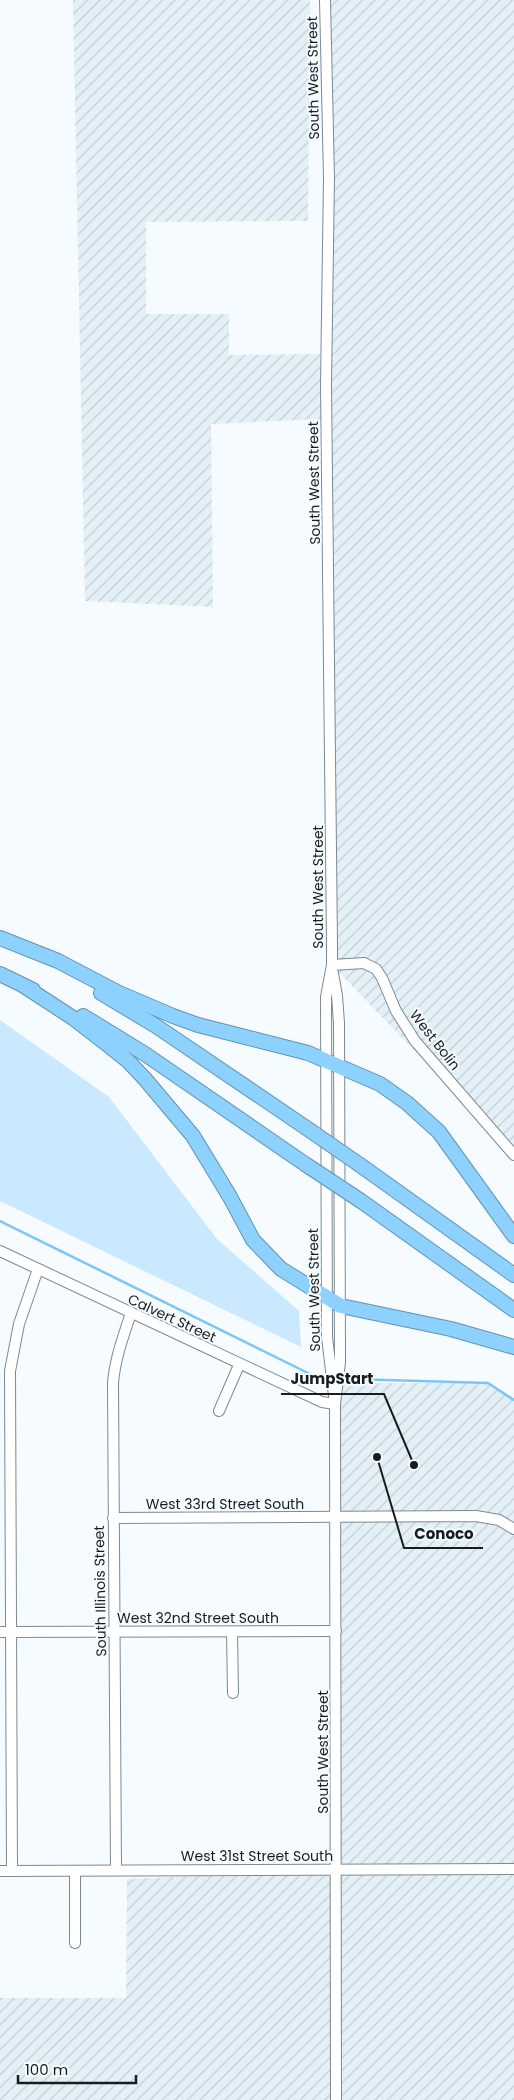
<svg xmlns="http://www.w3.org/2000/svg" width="514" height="2100" viewBox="0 0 514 2100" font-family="Poppins,sans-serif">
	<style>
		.industrial { fill: url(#industrial-furrows) }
		.green { fill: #cbe9fe }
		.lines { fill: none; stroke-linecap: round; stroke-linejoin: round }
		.stream { stroke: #7dc5f4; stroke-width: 2.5 }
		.minor-casing { stroke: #7d8991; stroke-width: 12 }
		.highway-casing { stroke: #6492b0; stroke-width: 16 }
		.minor { stroke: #fff; stroke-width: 10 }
		.highway { stroke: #8dd1fe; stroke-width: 14 }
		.highway-bridge-casing { stroke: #6492b0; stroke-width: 16; stroke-linecap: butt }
		.highway-bridge { stroke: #8dd1fe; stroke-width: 14 }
		.labels { text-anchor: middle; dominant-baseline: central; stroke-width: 4; stroke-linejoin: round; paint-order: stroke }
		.street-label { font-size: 14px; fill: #171c1f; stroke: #f5fbfe }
		.leader { fill: none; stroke: #171c1f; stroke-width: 2 }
		.callout-dot { fill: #171c1f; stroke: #f5fbfe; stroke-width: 2 }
		.callout-label { font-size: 15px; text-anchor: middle; font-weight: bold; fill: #171c1f; stroke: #f5fbfe; stroke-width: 4; stroke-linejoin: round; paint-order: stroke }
	</style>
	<defs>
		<pattern id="industrial-furrows" width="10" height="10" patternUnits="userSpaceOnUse" patternTransform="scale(1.25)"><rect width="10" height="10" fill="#e4f0f8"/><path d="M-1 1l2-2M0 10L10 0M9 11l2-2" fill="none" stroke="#c3cdd4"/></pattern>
	</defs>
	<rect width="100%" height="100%" fill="#f5fbfe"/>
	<g class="industrial">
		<path d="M 73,0 L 310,0 L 308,221 L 146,222 L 146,314 L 229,314 L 229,355 L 320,354 L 321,419 L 211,424 L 213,607 L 85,601 Z"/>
		<path d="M 325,0 L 514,0 L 514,1154 L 332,965 Z"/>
		<path d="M 332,1383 L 488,1383 L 514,1400 L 514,2100 L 0,2100 L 0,1998 L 126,1998 L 127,1879 L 335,1870 Z"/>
	</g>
	<path class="green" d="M 0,1020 L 109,1097 L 217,1239 L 299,1311 L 301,1347 L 0,1201 Z"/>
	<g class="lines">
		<g class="stream">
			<path d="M 0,1221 L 318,1378"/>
			<path d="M 352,1379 L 488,1383 L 514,1400"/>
		</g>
		<defs>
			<g id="minor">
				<path d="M 325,0 L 329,178 L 326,384 L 332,945 L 332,965 L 326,997 L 327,1337 L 335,1404"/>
				<path d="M 332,965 L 364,963 L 376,969 L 382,978 L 396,1011 L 415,1041 L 514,1155"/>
				<path d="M 333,973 L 337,996 L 339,1023 L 340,1362 L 335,1404 L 336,2100"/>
				<path d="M 0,1251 L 322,1402 L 335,1404"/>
				<path d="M 219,1411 L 239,1365"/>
				<path d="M 113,1518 L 476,1516 L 499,1520 L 514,1529"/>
				<path d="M 0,1632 L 336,1631"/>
				<path d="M 232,1632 L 233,1693"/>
				<path d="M 116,1870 L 113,1383 C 115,1359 123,1337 131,1313"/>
				<path d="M 0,1871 L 514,1869"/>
				<path d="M 12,1871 L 10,1371 L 19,1324 L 38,1269"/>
				<path d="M 75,1943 L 75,1871"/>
			</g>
			<g id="highway">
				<path d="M 0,938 L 58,961 L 119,993 L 173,1016 L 198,1025 L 308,1053 L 380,1084 L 407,1103 L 439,1132 L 514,1236"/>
				<path d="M 0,974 L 33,990"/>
				<path d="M 24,986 L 73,1018 L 104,1042 L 128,1061 L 145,1079 L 193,1136 L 230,1197 L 253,1240 L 281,1269 L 341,1306 L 451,1329 L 514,1347"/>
				<path d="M 101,993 L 156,1026 L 305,1127"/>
				<path d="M 83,1016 L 145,1054 L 305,1164"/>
				<path d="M 360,1165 L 514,1275"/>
				<path d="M 361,1201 L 514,1310"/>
			</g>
		</defs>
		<use href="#minor" class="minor-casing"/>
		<use href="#highway" class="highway-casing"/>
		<use href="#minor" class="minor"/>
		<use href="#highway" class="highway"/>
		<defs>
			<g id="highway-bridge">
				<path d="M 305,1127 L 360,1165"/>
				<path d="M 305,1164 L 361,1201"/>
			</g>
		</defs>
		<use href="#highway-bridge" class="highway-bridge-casing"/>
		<use href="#highway-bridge" class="highway-bridge"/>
	</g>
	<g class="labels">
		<g class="street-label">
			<text transform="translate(313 78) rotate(-91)">South West Street</text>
			<text transform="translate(314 483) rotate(-91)">South West Street</text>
			<text transform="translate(318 887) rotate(-90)">South West Street</text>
			<text transform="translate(435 1040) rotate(52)">West Bolin</text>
			<text transform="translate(314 1290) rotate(-91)">South West Street</text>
			<text transform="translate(172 1318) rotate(25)">Calvert Street</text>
			<text x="225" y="1504">West 33rd Street South</text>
			<text transform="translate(100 1591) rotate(-91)">South Illinois Street</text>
			<text x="198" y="1618">West 32nd Street South</text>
			<text transform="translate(323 1752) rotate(-90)">South West Street</text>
			<text x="257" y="1856">West 31st Street South</text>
		</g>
	</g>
	<path class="leader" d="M414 1465L384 1394H281M377 1457L404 1548H483"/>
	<g class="callout-dot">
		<circle cx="414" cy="1465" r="5"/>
		<circle cx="377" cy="1457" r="5"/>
	</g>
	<g class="callout-label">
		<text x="332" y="1384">JumpStart</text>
		<text x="444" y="1539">Conoco</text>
	</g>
	<path d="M18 2075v8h118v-8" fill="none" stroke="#171c1f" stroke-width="2.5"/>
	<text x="25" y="2075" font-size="15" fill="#171c1f" stroke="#f5fbfe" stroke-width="4" paint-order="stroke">100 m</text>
</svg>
